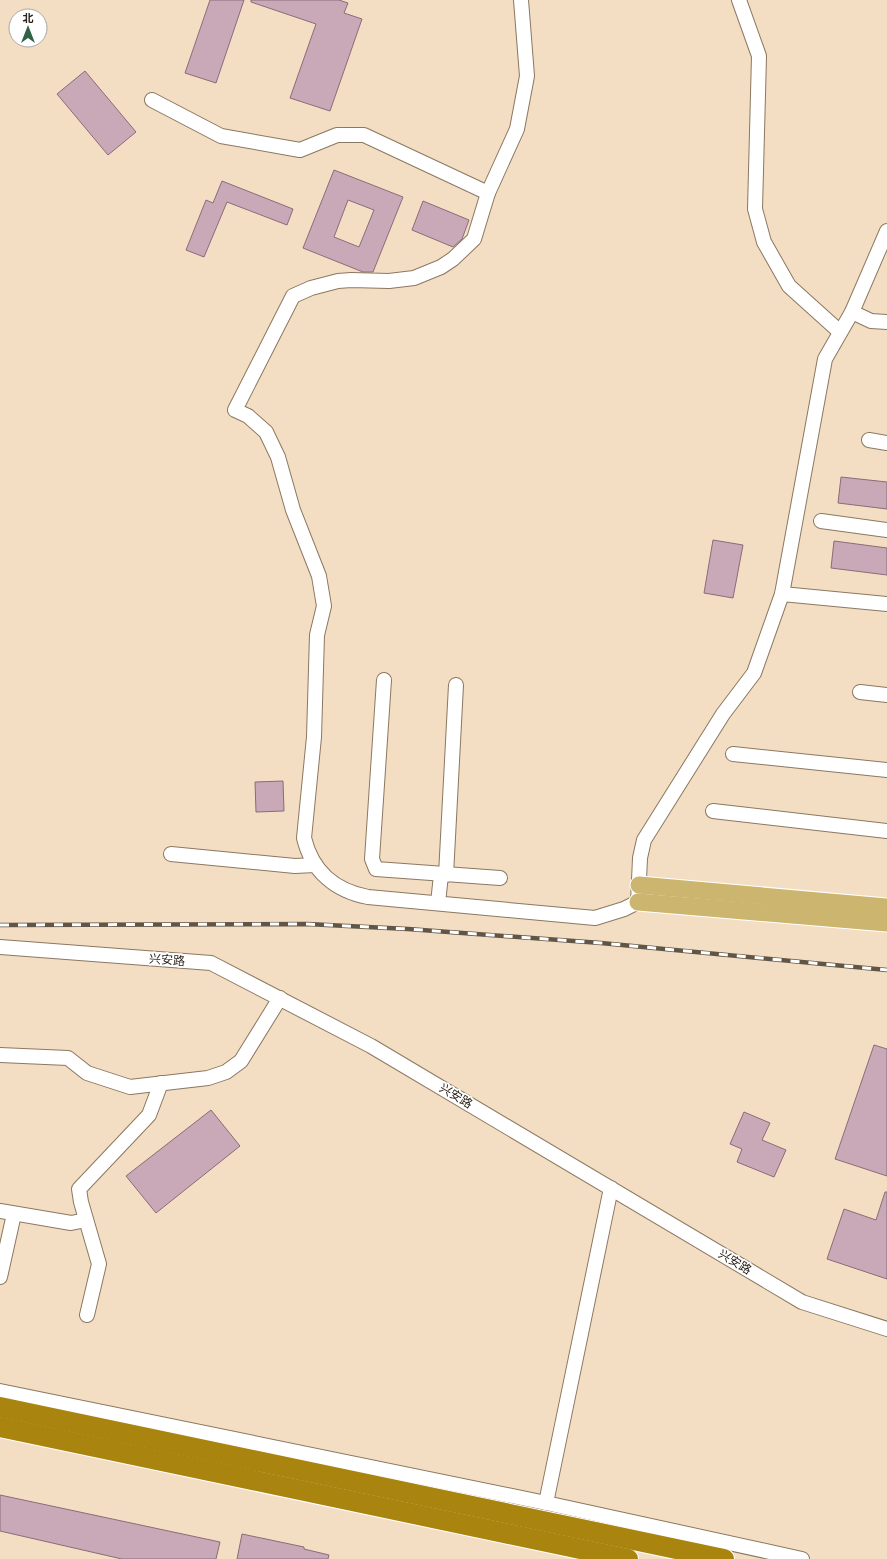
<svg xmlns="http://www.w3.org/2000/svg" width="887" height="1559" viewBox="0 0 887 1559" font-family="Roboto,'Noto Sans SC',sans-serif">
	<style>
		.building { fill: #c9a9b8; stroke: #896c79; fill-rule: evenodd }
		.lines { fill: none; stroke-linecap: round; stroke-linejoin: round }
		.minor-casing { stroke: #8b7860; stroke-width: 16 }
		.major-casing { stroke: #fff; stroke-width: 19 }
		.highway-casing { stroke: #fff; stroke-width: 22 }
		.minor { stroke: #fff; stroke-width: 14 }
		.major { stroke: #cbb56f; stroke-width: 17 }
		.highway { stroke: #a9840f; stroke-width: 20 }
		.rail-casing { stroke: #605546; stroke-width: 4.5 }
		.rail { stroke: #fff; stroke-width: 3; stroke-dasharray: 9; stroke-linecap: butt }
		.labels { text-anchor: middle; dominant-baseline: central; stroke-width: 3.5; stroke-linejoin: round; paint-order: stroke }
		.street-label { font-size: 12px; fill: #2b2319; stroke: #fff }
	</style>
	<rect width="100%" height="100%" fill="#f3dec3"/>
	<g class="building">
		<path d="M 210,0 L 244,0 L 216,83 L 185,73 Z"/>
		<path d="M 251,0 L 339,0 L 348,3 L 344,13 L 362,19 L 330,111 L 290,98 L 316,24 L 251,2 Z"/>
		<path d="M 85,71 L 136,132 L 108,155 L 57,94 Z"/>
		<path d="M 334,170 L 403,197 L 373,272 L 363,272 L 303,248 ZM 348,200 L 374,210 L 359,247 L 334,237 Z"/>
		<path d="M 222,181 L 293,209 L 287,225 L 227,202 L 204,257 L 186,250 L 206,200 L 213,203 Z"/>
		<path d="M 423,201 L 469,220 L 462,239 L 453,247 L 412,230 Z"/>
		<path d="M 841,477 L 887,482 L 887,509 L 838,503 Z"/>
		<path d="M 713,540 L 743,545 L 733,598 L 704,593 Z"/>
		<path d="M 834,541 L 887,548 L 887,575 L 831,568 Z"/>
		<path d="M 283,781 L 284,811 L 256,812 L 255,782 Z"/>
		<path d="M 874,1045 L 887,1049 L 887,1176 L 835,1159 Z"/>
		<path d="M 211,1110 L 240,1146 L 156,1213 L 126,1176 Z"/>
		<path d="M 744,1112 L 770,1123 L 762,1140 L 786,1150 L 774,1177 L 737,1162 L 742,1149 L 730,1144 Z"/>
		<path d="M 885,1192 L 887,1192 L 887,1279 L 827,1259 L 844,1209 L 876,1220 Z"/>
		<path d="M 0,1495 L 220,1542 L 216,1559 L 122,1559 L 0,1531 Z"/>
		<path d="M 242,1534 L 304,1547 L 304,1549 L 329,1555 L 328,1559 L 237,1559 Z"/>
	</g>
	<g class="lines">
		<defs>
			<g id="minor">
				<path d="M 521,0 L 527,76 L 517,129 L 488,193 L 474,239 L 453,259 L 441,267 L 414,278 L 389,281 L 351,280 L 338,281 L 311,288 L 293,296 L 235,410 L 248,416 L 266,432 L 278,457 L 293,510 L 319,576 L 324,606 L 317,635 L 314,737 L 304,838 C 312,871 335,891 368,897 L 595,918 L 624,909 L 638,902 L 640,858 L 644,840 L 723,714 L 754,673 L 782,594 L 825,359 L 852,312 L 887,231"/>
				<path d="M 739,0 L 759,56 L 755,209 L 764,242 L 789,286 L 840,332"/>
				<path d="M 152,100 L 221,136 L 300,150 L 337,135 L 364,135 L 488,193"/>
				<path d="M 852,312 L 871,321 L 887,322"/>
				<path d="M 869,440 L 887,443"/>
				<path d="M 821,521 L 887,530"/>
				<path d="M 782,594 L 887,604"/>
				<path d="M 384,680 L 372,859 L 376,869 L 500,878"/>
				<path d="M 860,692 L 887,695"/>
				<path d="M 733,754 L 887,770"/>
				<path d="M 713,811 L 887,831"/>
				<path d="M 171,854 L 295,866 L 315,865"/>
				<path d="M 446,875 L 456,685"/>
				<path d="M 438,903 L 441,875"/>
				<path d="M 0,947 L 211,963 L 371,1046 L 802,1302 L 887,1329"/>
				<path d="M 0,1055 L 68,1058 L 87,1073 L 130,1087 L 208,1078 L 226,1072 L 241,1061 L 280,998"/>
				<path d="M 0,1211 L 71,1223 L 86,1220"/>
				<path d="M 0,1277 L 14,1214"/>
				<path d="M 87,1315 L 99,1264 L 81,1202 L 79,1189 L 149,1115 L 161,1083"/>
				<path d="M 0,1391 L 546,1503 L 802,1559"/>
				<path d="M 546,1503 L 611,1188"/>
			</g>
			<g id="major">
				<path d="M 639,885 L 887,907"/>
				<path d="M 638,902 L 887,923"/>
			</g>
			<g id="highway">
				<path d="M 0,1407 L 724,1559"/>
				<path d="M 0,1427 L 628,1559"/>
			</g>
		</defs>
		<use href="#minor" class="minor-casing"/>
		<use href="#major" class="major-casing"/>
		<use href="#highway" class="highway-casing"/>
		<use href="#minor" class="minor"/>
		<use href="#major" class="major"/>
		<use href="#highway" class="highway"/>
		<defs>
			<path id="rail" d="M 0,925 L 307,924 L 408,929 L 601,943 L 887,970"/>
		</defs>
		<use href="#rail" class="rail-casing"/>
		<use href="#rail" class="rail"/>
	</g>
	<g class="labels">
		<g class="street-label">
			<text transform="translate(167 960) rotate(4)">兴安路</text>
			<text transform="translate(456 1096) rotate(31)">兴安路</text>
			<text transform="translate(735 1262) rotate(31)">兴安路</text>
		</g>
	</g>
	<g transform="translate(28 28)"><circle r="19" fill="#ffffff" stroke="#aaa7a3"/>
	<path d="M0-3L7 15L0 10L-7 15Z" fill="#2f6347"/>
	<text y="-6" font-size="11" font-weight="bold" text-anchor="middle" fill="#2b2319">北</text>
	</g>
</svg>
